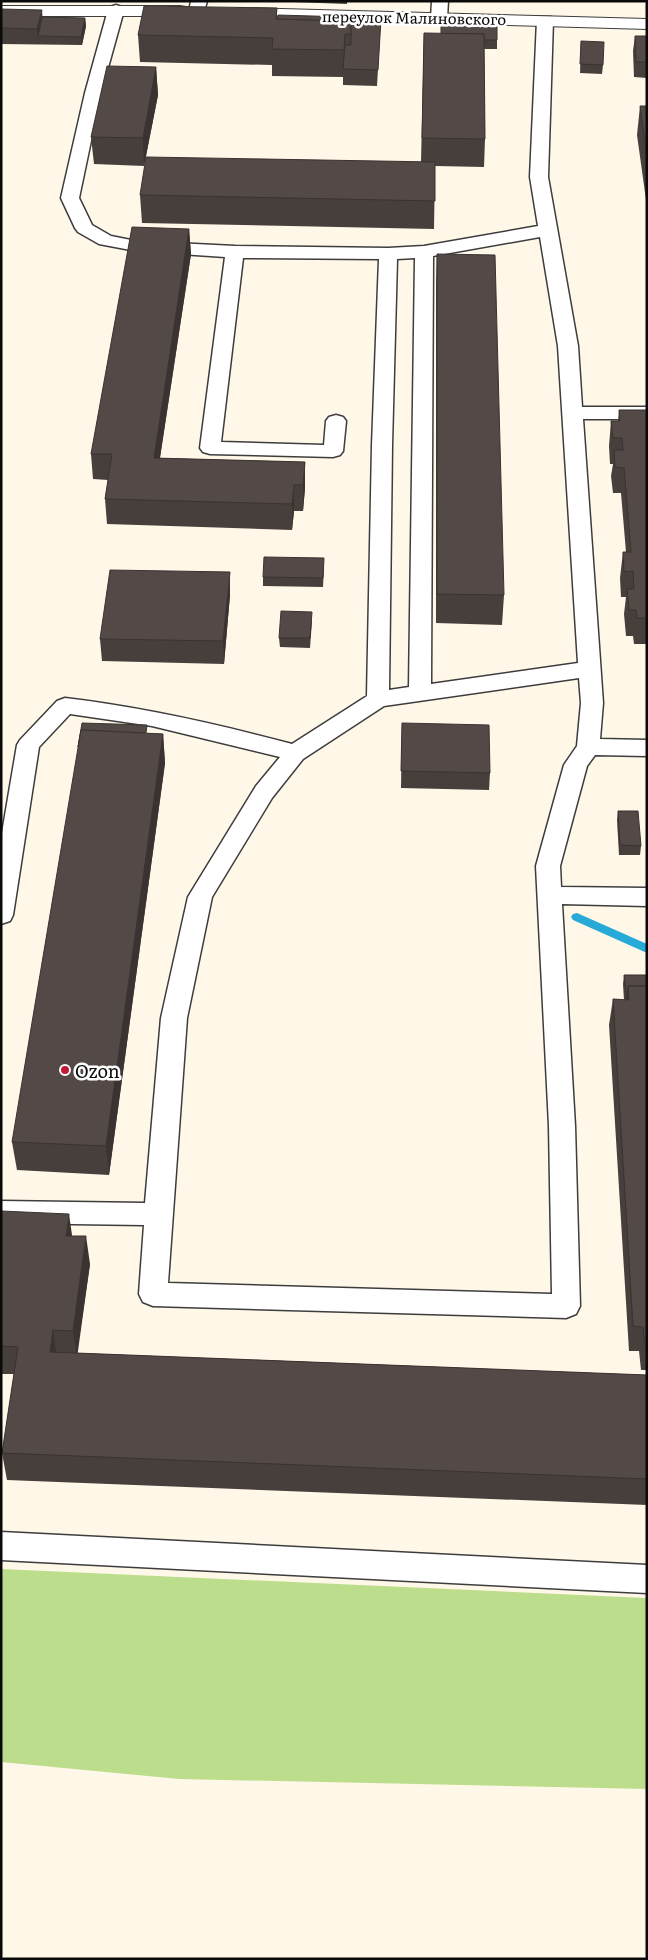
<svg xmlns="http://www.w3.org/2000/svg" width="648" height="1960" viewBox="0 0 648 1960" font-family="Literata,serif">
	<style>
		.forest { fill: #bcde8c }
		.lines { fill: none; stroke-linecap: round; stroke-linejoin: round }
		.stream { fill: #28aad8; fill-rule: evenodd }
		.service-casing { stroke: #3d3d3d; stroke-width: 3 }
		.minor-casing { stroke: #3d3d3d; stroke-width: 2 }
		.service { fill: #fff; fill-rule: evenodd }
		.minor { fill: #fff; fill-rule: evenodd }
		.wall { fill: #473f3c }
		.shaded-wall { fill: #3a3331 }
		.building { fill: #534946; stroke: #3a3331 }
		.poi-dot { fill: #c31938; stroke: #fff; stroke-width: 2 }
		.labels { text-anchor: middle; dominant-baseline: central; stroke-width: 5; stroke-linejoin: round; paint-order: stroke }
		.far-street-label { font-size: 15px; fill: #0a0a0a; stroke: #fff }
		.poi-label { font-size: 18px; fill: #0a0a0a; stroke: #fff; text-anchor: start }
	</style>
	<rect width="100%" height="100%" fill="#fff7e7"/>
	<path class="forest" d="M 1,1569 L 647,1598 L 647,1789 L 179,1779 L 1,1762 Z"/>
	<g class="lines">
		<path class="stream" d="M 577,913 L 647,944 L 647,953 L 573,920 L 571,917 L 573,914 Z"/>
		<defs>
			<g id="service">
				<path d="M 191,1 L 207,1 L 203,15 L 191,15 L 189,12 Z"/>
				<path d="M 432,1 L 448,1 L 447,18 L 445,21 L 433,21 L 431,18 Z"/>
				<path d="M 116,5 L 122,7 L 124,10 L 101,93 L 79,198 L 92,225 L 111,236 L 136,241 L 235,246 L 388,248 L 424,246 L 538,226 L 530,177 L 537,20 L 539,17 L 551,17 L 553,20 L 548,177 L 578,346 L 582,407 L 647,407 L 647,419 L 583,419 L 603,703 L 600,739 L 647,740 L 647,756 L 595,755 L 587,766 L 560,866 L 561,887 L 647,888 L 647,906 L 562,904 L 575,1126 L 580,1306 L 576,1314 L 566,1318 L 153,1306 L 143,1302 L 139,1294 L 144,1225 L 1,1223 L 1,1201 L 145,1203 L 161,1018 L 188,897 L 256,786 L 280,757 L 152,726 L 70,714 L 39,747 L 13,915 L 10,921 L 1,924 L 1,839 L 17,745 L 20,740 L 57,701 L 65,698 C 142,707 217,724 292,744 L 367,696 L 372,445 L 379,259 L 243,258 L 221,442 L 324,445 L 326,421 L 329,417 L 336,415 L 343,417 L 346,421 L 343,451 L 340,455 L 333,457 L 210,454 L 203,452 L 200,448 L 225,257 L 136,251 L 99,244 L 78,232 L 75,228 L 61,198 L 85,93 L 108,10 L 110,7 ZM 540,237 L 558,346 L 578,663 L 431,684 L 433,256 ZM 415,258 L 409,687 L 389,690 L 392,445 L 397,259 ZM 579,678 L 581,703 L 577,746 L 564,765 L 536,866 L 549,1126 L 552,1294 L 168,1283 L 187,1018 L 212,897 L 272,798 L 303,759 L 384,706 Z"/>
				<path d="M 1,1532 L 647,1565 L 647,1593 L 1,1560 Z"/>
			</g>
			<g id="minor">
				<path d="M 1,6 L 180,6 L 186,7 L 189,11 L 186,15 L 180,16 L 1,16 Z"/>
				<path d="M 241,8 L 647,19 L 647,29 L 235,17 L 232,13 L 235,9 Z"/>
			</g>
		</defs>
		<use href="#service" class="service-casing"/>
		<use href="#minor" class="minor-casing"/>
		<use href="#service" class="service"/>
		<use href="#minor" class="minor"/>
	</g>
	<g class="wall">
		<path d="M 293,1 L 347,1 L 347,4 L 293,2 Z"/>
		<path d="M 277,8 L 277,19 L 381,18 L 377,86 L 343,85 L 343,77 L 272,76 L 272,65 L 140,62 L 138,35 Z"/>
		<path d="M 1,9 L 42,17 L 85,18 L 86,26 L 82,45 L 1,44 Z"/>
		<path d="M 424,33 L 497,40 L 497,49 L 484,49 L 485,139 L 484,167 L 435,166 L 434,229 L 142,223 L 140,195 L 421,162 Z"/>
		<path d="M 635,36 L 647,36 L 647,78 L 634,77 L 633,51 Z"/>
		<path d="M 581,41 L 603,65 L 602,74 L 580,73 Z"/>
		<path d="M 156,67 L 158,95 L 144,166 L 94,164 L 91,137 Z"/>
		<path d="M 640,106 L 647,106 L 647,207 L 637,135 Z"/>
		<path d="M 189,229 L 191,254 L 160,458 L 305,462 L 305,488 L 303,511 L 294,511 L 292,530 L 107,524 L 105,499 L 108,480 L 93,479 L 91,454 Z"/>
		<path d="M 437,254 L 504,595 L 502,625 L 436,623 L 436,283 Z"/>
		<path d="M 619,410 L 647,410 L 647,644 L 634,644 L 633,636 L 626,636 L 624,614 L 626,597 L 621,597 L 620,578 L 623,552 L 626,552 L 621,493 L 613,493 L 611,476 L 613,464 L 610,464 L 609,446 L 611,421 L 618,421 Z"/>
		<path d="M 324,567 L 323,587 L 263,586 L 263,577 Z"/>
		<path d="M 230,595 L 224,664 L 102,661 L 100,639 Z"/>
		<path d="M 312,621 L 310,648 L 280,647 L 279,638 Z"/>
		<path d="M 402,723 L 490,773 L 489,790 L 401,788 Z"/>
		<path d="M 148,733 L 163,734 L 165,763 L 109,1175 L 17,1170 L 12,1142 Z"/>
		<path d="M 618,811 L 641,846 L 640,855 L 619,855 L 617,820 Z"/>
		<path d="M 624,975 L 647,975 L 647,1370 L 641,1370 L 639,1351 L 629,1351 L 609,1025 L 613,999 L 624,1000 L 623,984 Z"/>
		<path d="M 1,1211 L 72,1236 L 90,1264 L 77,1353 L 647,1375 L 647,1505 L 7,1480 L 2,1453 L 14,1374 L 1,1374 Z"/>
	</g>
	<g class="shaded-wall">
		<path d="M 42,10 L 43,25 L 38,36 L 39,45 L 37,29 Z"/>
		<path d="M 85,18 L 86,26 L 82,45 L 81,37 Z"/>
		<path d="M 156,67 L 158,95 L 144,166 L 143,138 Z"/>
		<path d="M 189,229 L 191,254 L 156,483 L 154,458 Z"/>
		<path d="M 305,462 L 305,488 L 303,511 L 303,485 Z"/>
		<path d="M 294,485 L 294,511 L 292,530 L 292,504 Z"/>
		<path d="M 230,572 L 230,595 L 224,664 L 223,641 Z"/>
		<path d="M 163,734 L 165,763 L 109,1175 L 106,1146 Z"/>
		<path d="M 69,1214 L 73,1242 L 66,1236 Z"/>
		<path d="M 86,1236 L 90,1264 L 77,1358 L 73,1331 Z"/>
		<path d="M 53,1330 L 57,1358 L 50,1352 Z"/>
	</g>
	<g class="building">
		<path d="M 144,6 L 277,8 L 276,19 L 351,21 L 351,34 L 345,34 L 344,50 L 272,49 L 273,38 L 138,35 Z"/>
		<path d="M 1,9 L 42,10 L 37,29 L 1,28 Z"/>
		<path d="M 278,15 L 381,18 L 378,70 L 343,69 L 345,45 L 351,45 L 351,21 L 277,19 Z"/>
		<path d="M 42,17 L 85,18 L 81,37 L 38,36 Z"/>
		<path d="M 441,25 L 497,26 L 497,40 L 484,40 L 484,34 L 441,34 Z"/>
		<path d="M 424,33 L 484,34 L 485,139 L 422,138 Z"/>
		<path d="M 635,36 L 647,36 L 647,62 L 636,62 Z"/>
		<path d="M 581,41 L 604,42 L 603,65 L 580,64 Z"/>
		<path d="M 107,66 L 156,67 L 143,138 L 91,137 Z"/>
		<path d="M 640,106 L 647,106 L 647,156 Z"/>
		<path d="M 146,157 L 435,162 L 435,201 L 140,195 Z"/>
		<path d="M 132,227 L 189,229 L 154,458 L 305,462 L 303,485 L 294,485 L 292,504 L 105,499 L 112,454 L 91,454 Z"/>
		<path d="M 437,254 L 495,255 L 504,595 L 437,594 Z"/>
		<path d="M 619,410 L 647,410 L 647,618 L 637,618 L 636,610 L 629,610 L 627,589 L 634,589 L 633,571 L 624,572 L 623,552 L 631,552 L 624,468 L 615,467 L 614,450 L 623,450 L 622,438 L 613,438 L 611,421 L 620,421 Z"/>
		<path d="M 264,557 L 324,558 L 323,578 L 263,577 Z"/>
		<path d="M 110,570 L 230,572 L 223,641 L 100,639 Z"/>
		<path d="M 281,611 L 312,612 L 310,638 L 279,638 Z"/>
		<path d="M 82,723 L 147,725 L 146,733 L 81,730 L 78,747 Z"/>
		<path d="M 402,723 L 489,725 L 490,773 L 401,771 Z"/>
		<path d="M 81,730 L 163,734 L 106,1146 L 12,1142 Z"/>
		<path d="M 618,811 L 638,811 L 641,846 L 620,845 Z"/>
		<path d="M 624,975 L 647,975 L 647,986 L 628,986 L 627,1000 Z"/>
		<path d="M 628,986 L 647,986 L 647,1346 L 645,1346 L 643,1327 L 633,1326 L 613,999 L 629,1000 Z"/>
		<path d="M 1,1211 L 69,1214 L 66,1236 L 86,1236 L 73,1331 L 53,1330 L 50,1352 L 647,1375 L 647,1479 L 2,1453 L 18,1347 L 1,1346 Z"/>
	</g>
	<circle class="poi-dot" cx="65" cy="1070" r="5"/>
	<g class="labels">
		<g class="far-street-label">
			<text transform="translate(414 17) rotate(1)">переулок Малиновского</text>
		</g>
		<g class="poi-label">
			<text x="75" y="1070">Ozon</text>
		</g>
	</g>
	<rect width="648" height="1960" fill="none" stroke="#0a0a0a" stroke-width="5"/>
</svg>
